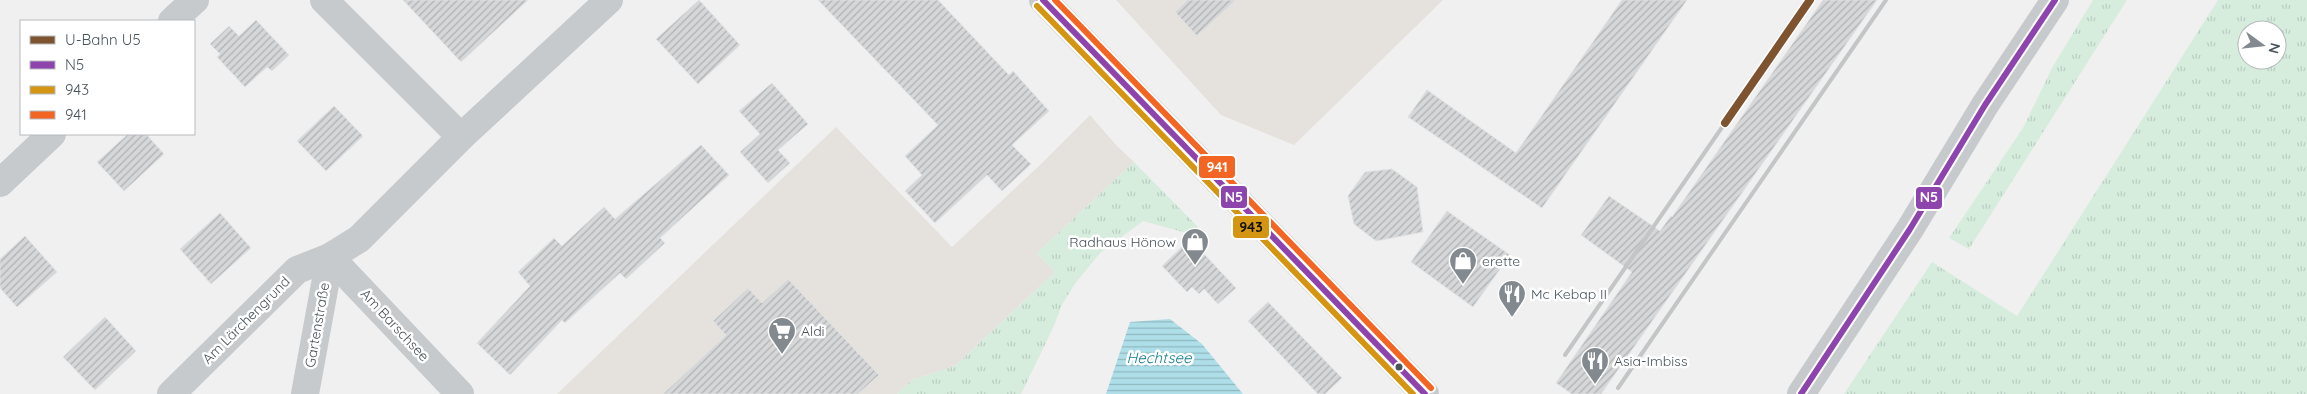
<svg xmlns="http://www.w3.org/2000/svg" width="2307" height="394" viewBox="0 0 2307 394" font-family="Quicksand,sans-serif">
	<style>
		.commercial { fill: #e5e2de }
		.grass { fill: url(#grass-tufts); fill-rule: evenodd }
		.water { fill: url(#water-rules) }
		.building { fill: url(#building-hatch); stroke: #e1e2e3 }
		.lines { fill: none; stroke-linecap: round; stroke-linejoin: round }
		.minor { stroke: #c7cacc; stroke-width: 28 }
		.tertiary { stroke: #c7cacc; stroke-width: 28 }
		.secondary { stroke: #c8cbcd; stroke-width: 28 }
		.rail { stroke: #c3c5c6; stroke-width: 4 }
		.bus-1-casing { stroke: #fff; stroke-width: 10 }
		.bus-2-casing { stroke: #fff; stroke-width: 10 }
		.bus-3-casing { stroke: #fff; stroke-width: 10 }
		.bus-1 { stroke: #8e44ad; stroke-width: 6 }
		.bus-2 { stroke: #d49512; stroke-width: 6 }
		.bus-3 { stroke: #f26522; stroke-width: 6 }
		.metro-1-casing { stroke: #fff; stroke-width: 11 }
		.metro-1 { stroke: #7e5330; stroke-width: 8 }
		.bus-dot { fill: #48535b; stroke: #fff; stroke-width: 2 }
		.labels { text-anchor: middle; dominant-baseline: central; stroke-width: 5; stroke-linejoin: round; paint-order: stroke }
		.poi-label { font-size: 14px; fill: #48535b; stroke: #fff; text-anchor: start }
		.street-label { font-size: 14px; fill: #48535b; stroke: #fff }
		.water-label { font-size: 15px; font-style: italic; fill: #167e91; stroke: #fff }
		.line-badge { stroke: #fff; stroke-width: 2 }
		.badge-label { font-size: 14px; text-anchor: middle; font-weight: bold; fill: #fff }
		.pale-badge-label { font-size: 14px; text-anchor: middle; font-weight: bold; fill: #111 }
	</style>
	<defs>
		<pattern id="grass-tufts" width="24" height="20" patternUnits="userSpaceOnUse" patternTransform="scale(1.25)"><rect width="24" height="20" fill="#d6edde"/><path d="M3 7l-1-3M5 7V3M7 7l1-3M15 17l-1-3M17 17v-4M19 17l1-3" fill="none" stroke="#b9cdc1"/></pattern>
		<pattern id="water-rules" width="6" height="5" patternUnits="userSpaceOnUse" patternTransform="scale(1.25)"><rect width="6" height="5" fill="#aedfe8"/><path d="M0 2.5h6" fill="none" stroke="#90b7bf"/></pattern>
		<pattern id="building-hatch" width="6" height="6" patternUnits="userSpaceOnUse" patternTransform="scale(1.25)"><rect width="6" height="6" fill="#d6d7d8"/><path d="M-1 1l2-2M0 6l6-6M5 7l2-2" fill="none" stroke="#b0b1b2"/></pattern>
	</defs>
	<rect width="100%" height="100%" fill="#f0f0f0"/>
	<g class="commercial">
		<path d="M 1116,0 L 1443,0 L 1294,145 L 1221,115 Z"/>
		<path d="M 1090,115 L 1116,145 L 1134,162 L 1037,253 L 1055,272 L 955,366 L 912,380 L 897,394 L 557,394 L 836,127 L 952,247 L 1040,165 Z"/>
	</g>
	<g class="grass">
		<path d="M 2093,0 L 2127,0 L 1969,249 L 1949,238 L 2023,128 L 2052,68 Z"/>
		<path d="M 2218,0 L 2307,0 L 2307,394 L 1844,394 L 1932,262 L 2017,316 ZM 2247,30 L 2277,30 L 2277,60 L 2247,60 Z"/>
		<path d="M 1134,162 L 1198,227 L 1190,234 L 1143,221 L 1100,253 L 1074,285 L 1062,305 L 1053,328 L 1021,394 L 897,394 L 912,380 L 955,366 L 1055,272 L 1037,253 Z"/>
	</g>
	<path class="water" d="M 1170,319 L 1202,344 L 1243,394 L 1106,394 L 1130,322 Z"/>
	<g class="building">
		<path d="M 403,0 L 528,0 L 461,62 Z"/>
		<path d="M 699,0 L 740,45 L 698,84 L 656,39 Z"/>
		<path d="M 818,0 L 938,0 L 1009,75 L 1013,71 L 1049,111 L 1012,145 L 1031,164 L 1002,191 L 987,175 L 935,223 L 905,191 L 922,175 L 905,156 L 938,125 Z"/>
		<path d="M 1187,0 L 1236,0 L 1197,36 L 1175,12 Z"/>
		<path d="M 1622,0 L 1687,0 L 1542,208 L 1408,117 L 1427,90 L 1516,153 Z"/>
		<path d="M 1823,0 L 1877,0 L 1601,394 L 1572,394 L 1556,383 L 1632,272 L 1581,235 L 1609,196 L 1660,231 L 1671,216 L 1672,217 Z"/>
		<path d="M 256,20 L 289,55 L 272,71 L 267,67 L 245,87 L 217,57 L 220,54 L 210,44 L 229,26 L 239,36 Z"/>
		<path d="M 772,83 L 808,124 L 778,150 L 790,163 L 768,183 L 740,152 L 760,134 L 739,111 Z"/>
		<path d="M 334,106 L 363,136 L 326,171 L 297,141 Z"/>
		<path d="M 128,134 L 146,134 L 164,154 L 124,191 L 97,162 Z"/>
		<path d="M 701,145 L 729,175 L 660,238 L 665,243 L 626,279 L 620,273 L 565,323 L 562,320 L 510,375 L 477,343 L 530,286 L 518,272 L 554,238 L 562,246 L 604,207 L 615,219 Z"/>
		<path d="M 1392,169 L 1417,187 L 1423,232 L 1376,241 L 1354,224 L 1348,196 L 1365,172 Z"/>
		<path d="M 1447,211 L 1510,255 L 1473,307 L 1411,262 Z"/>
		<path d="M 220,213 L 251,248 L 211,284 L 180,249 Z"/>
		<path d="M 25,236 L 57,272 L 17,307 L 0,288 L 0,259 Z"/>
		<path d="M 1190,239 L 1236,288 L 1218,304 L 1204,289 L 1199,294 L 1192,287 L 1187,292 L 1162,266 Z"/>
		<path d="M 788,279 L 879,375 L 858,394 L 663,394 L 726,335 L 713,321 L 748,288 L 762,303 Z"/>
		<path d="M 1268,302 L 1342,378 L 1325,394 L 1318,394 L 1248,321 Z"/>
		<path d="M 105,317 L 136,351 L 95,390 L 63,357 Z"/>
	</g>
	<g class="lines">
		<g class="minor">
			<path d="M 324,0 L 461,137"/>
			<path d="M 172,21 L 195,0"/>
			<path d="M 0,183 L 52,134"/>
			<path d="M 330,257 L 460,394"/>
			<path d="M 171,394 L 297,270 L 330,257 L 359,239 L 461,137 L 609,0"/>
			<path d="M 305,394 L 330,257"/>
		</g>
		<path class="tertiary" d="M 1801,394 L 1910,229 L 1985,105 L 2055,0"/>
		<path class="secondary" d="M 1043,0 L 1425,394"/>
		<g class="rail">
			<path d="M 1565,355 L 1725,123"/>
			<path d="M 1618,388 L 1886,0"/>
		</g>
		<defs>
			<g id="bus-1">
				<path d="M 1043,0 L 1425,394"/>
				<path d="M 1801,394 L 1910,229 L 1985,105 L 2055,0"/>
			</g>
			<path id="bus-2" d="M 1037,6 L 1413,394"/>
			<path id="bus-3" d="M 1055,0 L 1431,388"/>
		</defs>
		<use href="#bus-1" class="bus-1-casing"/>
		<use href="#bus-2" class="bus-2-casing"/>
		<use href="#bus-3" class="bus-3-casing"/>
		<use href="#bus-1" class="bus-1"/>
		<use href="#bus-2" class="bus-2"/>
		<use href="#bus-3" class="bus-3"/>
		<defs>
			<path id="metro-1" d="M 1725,123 L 1810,0"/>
		</defs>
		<use href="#metro-1" class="metro-1-casing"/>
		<use href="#metro-1" class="metro-1"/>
	</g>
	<defs>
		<symbol id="shop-pin" viewBox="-11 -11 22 30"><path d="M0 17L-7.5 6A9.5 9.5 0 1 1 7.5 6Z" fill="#838a8f" stroke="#fff"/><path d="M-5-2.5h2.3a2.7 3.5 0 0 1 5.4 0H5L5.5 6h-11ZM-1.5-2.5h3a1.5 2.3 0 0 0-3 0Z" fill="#fff"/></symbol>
		<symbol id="restaurant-pin" viewBox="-11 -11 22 30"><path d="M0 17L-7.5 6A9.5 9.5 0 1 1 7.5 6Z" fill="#838a8f" stroke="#fff"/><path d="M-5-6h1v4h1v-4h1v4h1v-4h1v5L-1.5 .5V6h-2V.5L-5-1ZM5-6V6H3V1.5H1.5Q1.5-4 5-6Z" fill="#fff"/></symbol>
		<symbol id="supermarket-pin" viewBox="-11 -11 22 30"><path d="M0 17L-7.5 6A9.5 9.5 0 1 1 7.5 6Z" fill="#838a8f" stroke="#fff"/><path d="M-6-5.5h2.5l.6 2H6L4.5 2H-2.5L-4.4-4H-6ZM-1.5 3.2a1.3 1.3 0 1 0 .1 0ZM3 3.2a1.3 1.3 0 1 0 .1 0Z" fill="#fff"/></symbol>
	</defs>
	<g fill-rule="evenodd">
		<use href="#shop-pin" x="1179" y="226" width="32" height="43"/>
		<use href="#shop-pin" x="1447" y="245" width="32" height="43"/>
		<use href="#restaurant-pin" x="1496" y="278" width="32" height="43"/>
		<use href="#supermarket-pin" x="766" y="315" width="32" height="43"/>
		<use href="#restaurant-pin" x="1579" y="345" width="32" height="43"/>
	</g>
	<circle class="bus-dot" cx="1399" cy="367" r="4.5"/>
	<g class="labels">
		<g class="poi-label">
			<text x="1176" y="242" text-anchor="end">Radhaus Hönow</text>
			<text x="1482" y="261">erette</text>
			<text x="1531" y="294">Mc Kebap II</text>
			<text x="801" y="331">Aldi</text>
			<text x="1614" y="361">Asia-Imbiss</text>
		</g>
		<g class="street-label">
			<text transform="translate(246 320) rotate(-45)">Am Lärchengrund</text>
			<text transform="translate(317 325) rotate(-80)">Gartenstraße</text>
			<text transform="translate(395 325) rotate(47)">Am Barschsee</text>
		</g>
		<g class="water-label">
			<text x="1159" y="357">Hechtsee</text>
		</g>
	</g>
	<g class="line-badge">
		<rect x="1198" y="155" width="38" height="24" rx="5" fill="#f26522"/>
		<rect x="1220" y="185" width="28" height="24" rx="5" fill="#8e44ad"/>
		<rect x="1915" y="186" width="28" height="24" rx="5" fill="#8e44ad"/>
		<rect x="1232" y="215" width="38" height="24" rx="5" fill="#d49512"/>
	</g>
	<g class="badge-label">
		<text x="1217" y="172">941</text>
		<text x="1234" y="202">N5</text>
		<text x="1929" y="202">N5</text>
	</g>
	<g class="pale-badge-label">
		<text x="1251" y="232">943</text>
	</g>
	<rect x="20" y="20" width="175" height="115" fill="#ffffff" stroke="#b6babd"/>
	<rect x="30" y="36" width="25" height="8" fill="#7e5330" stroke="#b6babd"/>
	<text x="65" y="45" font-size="15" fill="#48535b">U-Bahn U5</text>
	<rect x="30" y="61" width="25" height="8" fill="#8e44ad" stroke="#b6babd"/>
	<text x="65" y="70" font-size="15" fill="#48535b">N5</text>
	<rect x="30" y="86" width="25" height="8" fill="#d49512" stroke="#b6babd"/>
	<text x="65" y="95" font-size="15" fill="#48535b">943</text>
	<rect x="30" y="111" width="25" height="8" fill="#f26522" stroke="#b6babd"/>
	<text x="65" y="120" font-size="15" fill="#48535b">941</text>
	<g transform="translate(2262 45) rotate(105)"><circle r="24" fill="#ffffff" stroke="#b6babd"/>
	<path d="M0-4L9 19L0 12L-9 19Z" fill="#838a8f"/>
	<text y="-8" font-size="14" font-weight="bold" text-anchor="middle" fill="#48535b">N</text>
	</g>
</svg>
